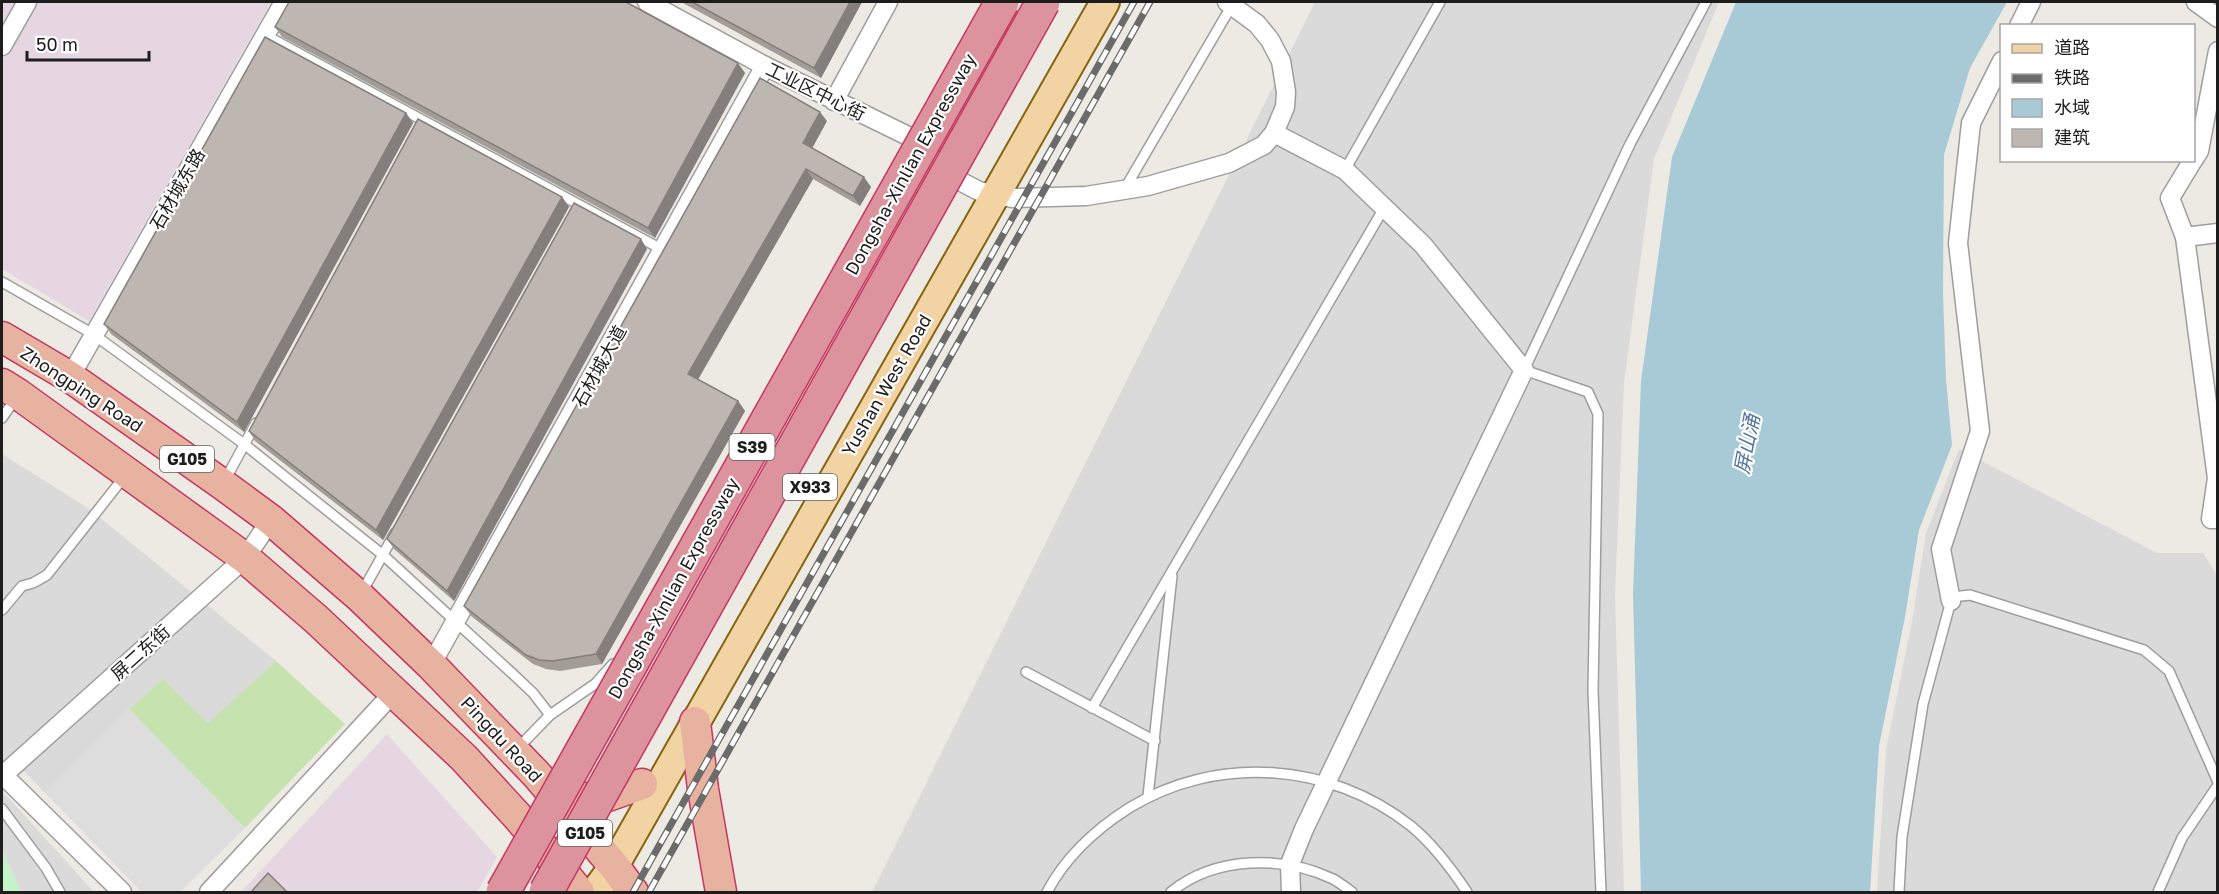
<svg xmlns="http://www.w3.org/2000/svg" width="2219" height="894" viewBox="0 0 2219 894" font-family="'Golos Text','Noto Sans SC',sans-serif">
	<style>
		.residential { fill: #dbdada }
		.industrial { fill: #e5d6e2 }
		.grass { fill: #c6e2ae }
		.park { fill: #c4f3ca }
		.parking { fill: #ddd }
		.water { fill: #a8cad6 }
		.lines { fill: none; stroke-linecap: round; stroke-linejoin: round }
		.service-casing { stroke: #9e9e9e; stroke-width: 12 }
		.minor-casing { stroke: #9e9e9e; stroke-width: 21 }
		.primary-casing { stroke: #866410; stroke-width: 32 }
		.trunk-casing { stroke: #c53661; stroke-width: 33 }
		.service { stroke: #fff; stroke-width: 9 }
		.minor { stroke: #fff; stroke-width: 18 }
		.primary { stroke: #f1d3a4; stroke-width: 28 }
		.trunk { stroke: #e7b3a0; stroke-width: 30 }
		.rail-casing { stroke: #6b6b6b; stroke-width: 7 }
		.rail { stroke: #fff; stroke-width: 4.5; stroke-dasharray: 14; stroke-linecap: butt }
		.motorway-bridge-casing { stroke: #c53661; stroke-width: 36; stroke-linecap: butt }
		.motorway-bridge { stroke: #dd939d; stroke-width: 33 }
		.wall { fill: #a39d98 }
		.shaded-wall { fill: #847f7c }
		.building { fill: #bdb6b1; stroke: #847f7c; stroke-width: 1.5 }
		.labels { text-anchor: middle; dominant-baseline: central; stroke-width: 4.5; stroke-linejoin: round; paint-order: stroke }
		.shield { fill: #fff; stroke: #616161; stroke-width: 1.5 }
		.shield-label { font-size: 16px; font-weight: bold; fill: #1d1d1d }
		.street-label { font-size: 18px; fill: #1d1d1d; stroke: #fff }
		.water-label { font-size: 20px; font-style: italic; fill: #5477a2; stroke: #fff }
	</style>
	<rect width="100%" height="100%" fill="#edeae4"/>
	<g class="residential">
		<path d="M 1315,2 L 1719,2 L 1654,159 L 1624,383 L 1615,596 L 1624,892 L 872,892 Z"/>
		<path d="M 1959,449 L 2157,553 L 2203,553 L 2218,576 L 2217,892 L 1877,892 L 1886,750 L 1912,621 L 1926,533 Z"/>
		<path d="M 2,454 L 88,508 L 276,661 L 208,724 L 163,679 L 129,709 L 45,793 L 24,771 L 3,792 L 94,892 L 21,892 L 2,850 Z"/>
	</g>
	<g class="industrial">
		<path d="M 2,2 L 271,2 L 89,321 L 2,269 Z"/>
		<path d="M 387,734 L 497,857 L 477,892 L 241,892 Z"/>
	</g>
	<path class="grass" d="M 276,661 L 345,724 L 245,828 L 129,709 L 163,679 L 208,723 Z"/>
	<path class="park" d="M 2,851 L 21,892 L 2,892 Z"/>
	<path class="parking" d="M 129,709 L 245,828 L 180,892 L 142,892 L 45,793 Z"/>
	<path class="water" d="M 1736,2 L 2007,2 L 1970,68 L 1944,155 L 1943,293 L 1946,379 L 1952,445 L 1919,530 L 1905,617 L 1879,746 L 1870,892 L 1641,892 L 1633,594 L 1641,381 L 1672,157 Z"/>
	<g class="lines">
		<defs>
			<g id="service">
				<path d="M 265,35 L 663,250"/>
				<path d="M 1345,170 L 1440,2"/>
				<path d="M 1124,190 L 1232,5"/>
				<path d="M 2,282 L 93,334 L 244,444 L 383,555 L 514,675 L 533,693 L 550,715"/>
				<path d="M 2,418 L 16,398"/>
				<path d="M 224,482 L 256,423"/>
				<path d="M 362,592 L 395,533"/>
				<path d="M 2,610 L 22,586 L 33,583 L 47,575 L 124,477"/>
				<path d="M 1026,672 L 1155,741"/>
				<path d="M 1092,708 L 1384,208"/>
				<path d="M 516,750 L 550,715 L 595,684 L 613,664"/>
				<path d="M 1148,796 L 1172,576"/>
				<path d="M 2,809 L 46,868 L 60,892"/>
				<path d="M 1047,892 C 1065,858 1096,829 1129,808 C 1217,754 1330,762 1411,826 C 1434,845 1451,868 1467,892"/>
				<path d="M 1171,892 C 1215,856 1283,855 1333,879 C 1339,882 1346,888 1352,892"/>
				<path d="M 1601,892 L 1593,691 L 1598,414 L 1588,392 L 1524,370 L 1630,144 L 1706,2"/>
				<path d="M 1899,892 L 1902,837 L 1923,704 L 1952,597 L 1970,595 L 2144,650 L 2169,671 L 2218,782"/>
				<path d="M 2158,892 L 2182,838 L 2218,785"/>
			</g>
			<g id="minor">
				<path d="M 647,2 L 765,66 L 908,136 L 952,177 L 979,191 L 1012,198 L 1086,196 L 1148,186 L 1229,163 L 1264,145 L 1274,133 L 1285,107 L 1286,92 L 1281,61 L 1270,40 L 1257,24 L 1227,2"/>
				<path d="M 2196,2 L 2218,18"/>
				<path d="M 2019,26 L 2031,2"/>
				<path d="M 2,46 L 27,2"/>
				<path d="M 834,101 L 888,2"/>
				<path d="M 1274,133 L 1345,170 L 1423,245 L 1524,370 L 1304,829 L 1290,864 L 1291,892"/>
				<path d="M 2194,159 L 2199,151 L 2218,51"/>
				<path d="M 2193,160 L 2170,198 L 2185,237 L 2218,233"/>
				<path d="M 2185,237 L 2217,478 L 2211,519 L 2218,519"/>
				<path d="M 70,377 L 284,2"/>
				<path d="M 1951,601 L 1941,549 L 1980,431 L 1958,243 L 1971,123 L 2002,61"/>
				<path d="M 431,665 L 765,66"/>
				<path d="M 3,775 L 122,892"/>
				<path d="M 2,776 L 245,558 L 271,520"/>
				<path d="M 209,892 L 393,693"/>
			</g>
			<path id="primary" d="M 595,892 L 614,866 L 1105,2"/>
			<g id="trunk">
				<path d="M 2,337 L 70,377 L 222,484 L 271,520 L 360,597 L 431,665 L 537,775 L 614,866 L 633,892"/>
				<path d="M 2,384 L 18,394 L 245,558 L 316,619 L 464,758 L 518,817 L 579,892"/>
				<path d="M 695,722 L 703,789 L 721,892"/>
				<path d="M 581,798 L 602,798 L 642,784"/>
			</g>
		</defs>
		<use href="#service" class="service-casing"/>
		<use href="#minor" class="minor-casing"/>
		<use href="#primary" class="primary-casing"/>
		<use href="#trunk" class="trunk-casing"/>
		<use href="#service" class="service"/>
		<use href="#minor" class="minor"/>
		<use href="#primary" class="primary"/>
		<use href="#trunk" class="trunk"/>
		<defs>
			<g id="rail">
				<path d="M 633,892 L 1134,2"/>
				<path d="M 649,892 L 1150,2"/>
			</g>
		</defs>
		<use href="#rail" class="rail-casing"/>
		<use href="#rail" class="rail"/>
		<defs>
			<g id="motorway-bridge">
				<path d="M 503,892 L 1002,2"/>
				<path d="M 546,892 L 1043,2"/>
			</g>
		</defs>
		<use href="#motorway-bridge" class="motorway-bridge-casing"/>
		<use href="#motorway-bridge" class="motorway-bridge"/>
	</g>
	<g class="wall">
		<path d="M 681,2 L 862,2 L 821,78 Z"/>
		<path d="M 275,27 L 745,73 L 655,238 L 282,37 Z"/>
		<path d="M 406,113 L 413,123 L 244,432 L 111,334 L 104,324 Z"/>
		<path d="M 827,121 L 812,149 L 871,187 L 860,206 L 813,179 L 698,380 L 738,401 L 745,411 L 602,664 L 560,671 L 546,669 L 533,664 L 471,616 L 464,606 Z"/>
		<path d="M 562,197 L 569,207 L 383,540 L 255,441 L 249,431 Z"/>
		<path d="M 647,249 L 454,601 L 394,549 L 387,539 Z"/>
	</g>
	<g class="shaded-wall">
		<path d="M 850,2 L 862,2 L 821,78 L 814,68 Z"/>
		<path d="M 738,63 L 745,73 L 655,238 L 648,228 Z"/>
		<path d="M 820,112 L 827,121 L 809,153 L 803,143 Z"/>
		<path d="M 406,113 L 413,123 L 244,432 L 237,422 Z"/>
		<path d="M 806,169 L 813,179 L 695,384 L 688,374 Z"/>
		<path d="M 864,177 L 871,187 L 860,206 L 853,196 Z"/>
		<path d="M 562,197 L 569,207 L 383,540 L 376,530 Z"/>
		<path d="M 641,239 L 647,249 L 454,601 L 447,591 Z"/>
		<path d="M 738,401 L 745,411 L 602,664 L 596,654 Z"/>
	</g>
	<g class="building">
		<path d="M 289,2 L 626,2 L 738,63 L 648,228 L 275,27 Z"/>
		<path d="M 692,2 L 850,2 L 814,68 Z"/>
		<path d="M 265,37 L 406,113 L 237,422 L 104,324 Z"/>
		<path d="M 760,78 L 820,112 L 803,143 L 864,177 L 853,196 L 806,169 L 688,374 L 738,401 L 596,654 L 553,661 L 539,660 L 526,655 L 464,606 Z"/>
		<path d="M 418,119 L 562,197 L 376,530 L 249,431 Z"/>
		<path d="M 574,203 L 641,239 L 447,591 L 387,539 Z"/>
		<path d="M 268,873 L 287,892 L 251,892 Z"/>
	</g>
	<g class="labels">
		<g class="shield">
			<rect x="729.5" y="434" width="45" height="26" rx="4.5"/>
			<rect x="160" y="446" width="54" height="26" rx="4.5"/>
			<rect x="783" y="474" width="54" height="26" rx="4.5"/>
			<rect x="558" y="820" width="54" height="26" rx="4.5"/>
		</g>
		<g class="shield-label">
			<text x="752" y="447">S39</text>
			<text x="187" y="459">G105</text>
			<text x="810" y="487">X933</text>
			<text x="585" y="833">G105</text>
		</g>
		<g class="street-label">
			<text transform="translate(816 91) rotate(26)">工业区中心街</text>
			<text transform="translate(910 164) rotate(-61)">Dongsha-Xinlian Expressway</text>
			<text transform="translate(177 189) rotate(-60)">石材城东路</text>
			<text transform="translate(599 366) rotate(-61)">石材城大道</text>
			<text transform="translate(886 385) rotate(-60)">Yushan West Road</text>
			<text transform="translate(82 389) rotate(33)">Zhongping Road</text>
			<text transform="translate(673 588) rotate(-61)">Dongsha-Xinlian Expressway</text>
			<text transform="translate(140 652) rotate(-42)">屏二东街</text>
			<text transform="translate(502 739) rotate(47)">Pingdu Road</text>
		</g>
		<g class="water-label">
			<text transform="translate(1746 444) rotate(-79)">屏山涌</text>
		</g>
	</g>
	<rect width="2219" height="894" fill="none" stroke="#1d1d1d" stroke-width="6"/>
	<rect x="2000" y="24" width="195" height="138" fill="#ffffff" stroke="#a5a5a5" stroke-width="1.5"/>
	<rect x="2012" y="44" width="30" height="9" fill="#f1d3a4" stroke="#a5a5a5" stroke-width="1.5"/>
	<text x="2054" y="54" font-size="18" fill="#1d1d1d">道路</text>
	<rect x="2012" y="74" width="30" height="9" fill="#6b6b6b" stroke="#a5a5a5" stroke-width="1.5"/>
	<text x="2054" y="84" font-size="18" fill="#1d1d1d">铁路</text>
	<rect x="2012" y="99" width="30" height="18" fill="#a8cad6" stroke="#a5a5a5" stroke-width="1.5"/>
	<text x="2054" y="114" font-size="18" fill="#1d1d1d">水域</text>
	<rect x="2012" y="129" width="30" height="18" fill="#bdb6b1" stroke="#a5a5a5" stroke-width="1.5"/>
	<text x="2054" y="144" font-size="18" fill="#1d1d1d">建筑</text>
	<path d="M27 51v9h122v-9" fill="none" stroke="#1d1d1d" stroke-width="3"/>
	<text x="36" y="51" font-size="18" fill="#1d1d1d" stroke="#ffffff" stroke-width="4.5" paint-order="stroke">50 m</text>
</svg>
